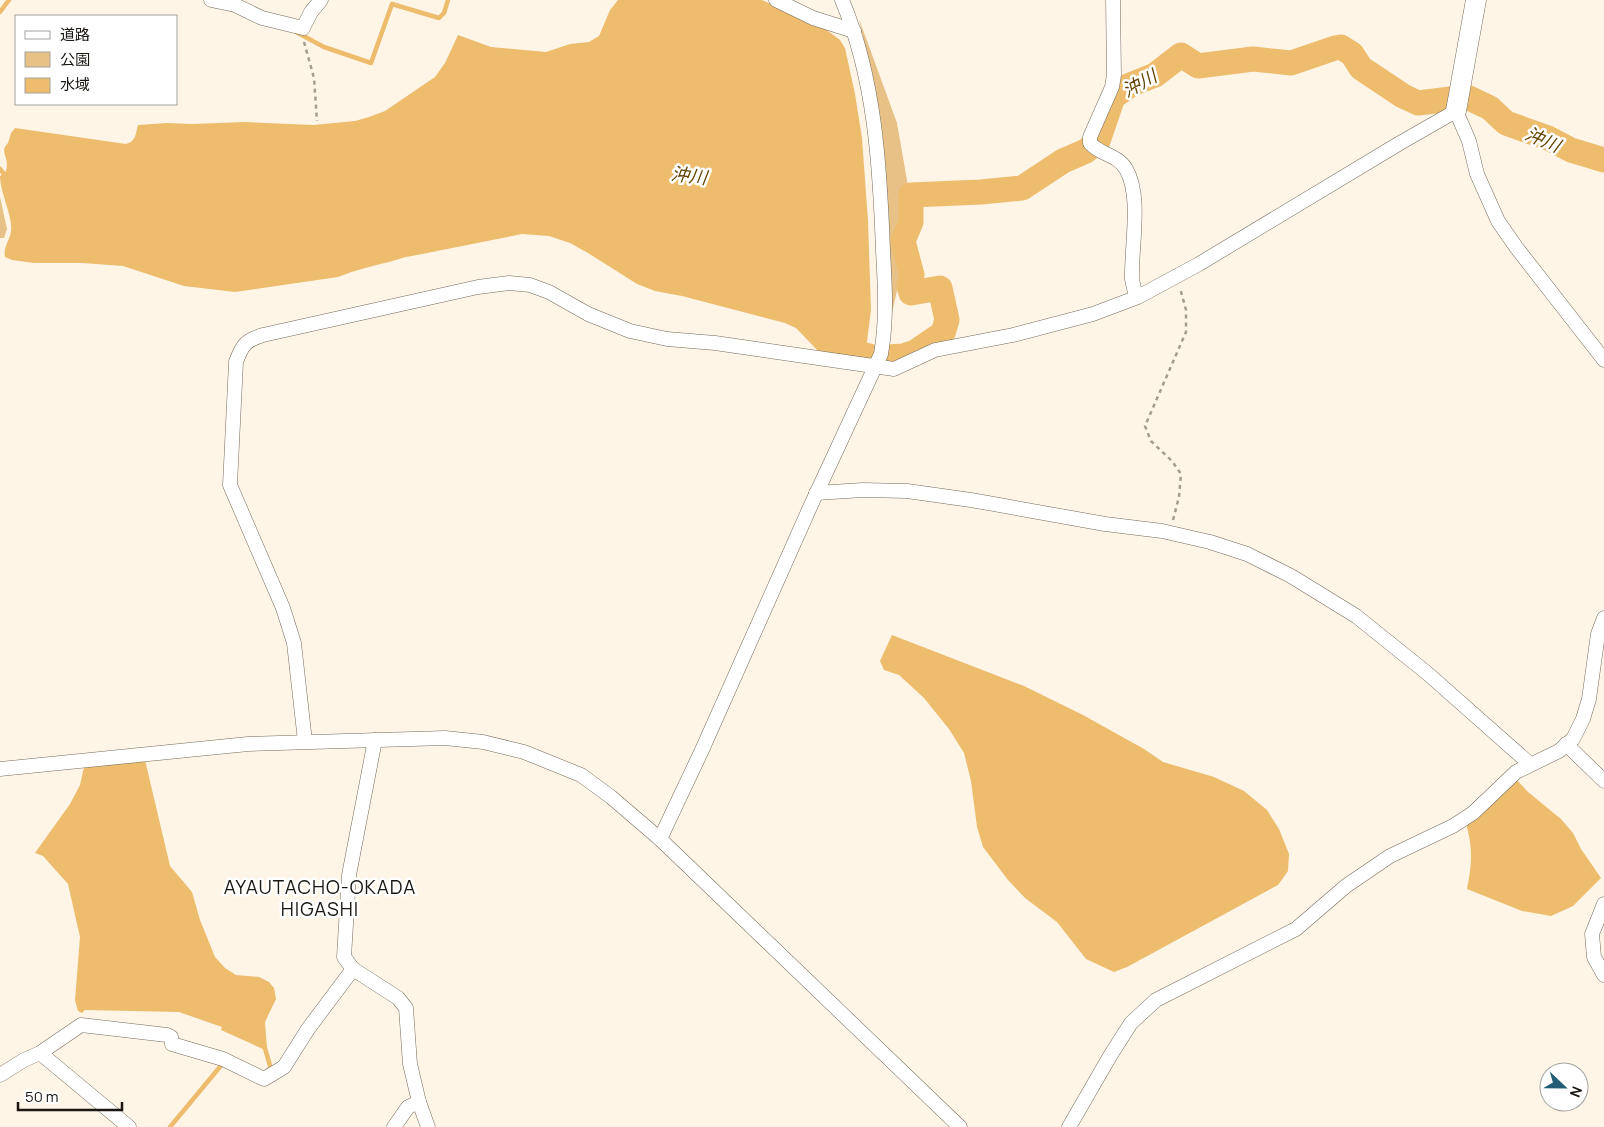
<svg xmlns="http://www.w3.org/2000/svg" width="1604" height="1127" viewBox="0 0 1604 1127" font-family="Manrope,'Noto Sans JP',sans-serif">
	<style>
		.green { fill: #e7c186 }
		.water { fill: #edbc6d }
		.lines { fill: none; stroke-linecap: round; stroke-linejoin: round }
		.stream { stroke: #edbc6d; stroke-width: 4.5 }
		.river { stroke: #edbc6d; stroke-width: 25 }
		.street-casing { stroke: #746a5b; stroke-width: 15 }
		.secondary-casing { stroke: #746a5b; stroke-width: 21 }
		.path { stroke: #a39c91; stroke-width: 2.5; stroke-dasharray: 4 4; stroke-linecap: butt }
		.street { stroke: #fff; stroke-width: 14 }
		.secondary { stroke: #fff; stroke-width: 20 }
		.labels { text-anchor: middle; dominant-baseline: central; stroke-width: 5; stroke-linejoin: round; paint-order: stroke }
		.water-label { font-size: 18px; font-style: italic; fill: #644402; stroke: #fff }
		.quarter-label { font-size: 19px; letter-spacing: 1px; fill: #1a1610; stroke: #fff }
	</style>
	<rect width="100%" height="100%" fill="#fff5e7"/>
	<g class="green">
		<path d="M 859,19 L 897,123 L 908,186 L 908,222 L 901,241 L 906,264 L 899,282 L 889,326 L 874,85 Z"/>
		<path d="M 0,197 L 7,229 L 4,238 L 0,238 Z"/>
	</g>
	<g class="water">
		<path d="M 618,0 L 762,0 L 824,28 L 840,40 L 845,48 L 855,94 L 862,138 L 868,221 L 871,310 L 866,349 L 848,348 L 846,359 L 821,354 L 796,328 L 785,323 L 682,296 L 655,291 L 637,284 L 588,253 L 570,243 L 549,236 L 522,234 L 412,256 C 403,257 397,260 389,262 C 372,266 355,270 338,277 L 235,292 L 184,286 L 123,266 L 82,263 L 34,263 L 12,260 L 5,257 C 3,247 10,240 11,231 C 13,216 0,193 0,176 L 5,173 C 6,170 7,168 7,165 C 7,156 0,150 8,143 L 11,133 L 15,128 L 126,144 L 131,142 L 135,137 L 138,125 L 167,123 L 192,124 L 245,122 L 313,125 L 355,121 L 369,117 L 385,111 L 435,77 L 445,63 L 458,35 L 491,47 L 546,52 L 570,44 L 589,42 L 599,36 L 610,10 Z"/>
		<path d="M 892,635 L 1024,686 L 1083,715 L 1144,749 L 1163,762 L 1214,777 L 1244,791 L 1267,810 L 1279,829 L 1289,854 L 1288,871 L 1278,885 L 1127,967 L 1114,972 L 1086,959 L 1057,922 L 1025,898 L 1008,880 L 983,847 L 977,827 L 971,781 L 964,753 L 949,729 L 924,698 L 899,675 L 884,670 L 880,661 Z"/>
		<path d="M 145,760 L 170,866 L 192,892 L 200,920 L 215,957 L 225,968 L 236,975 L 259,977 L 269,982 L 274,988 L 276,999 L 265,1022 L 267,1048 L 263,1049 L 221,1030 L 222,1027 L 179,1012 L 85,1010 L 82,1013 L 78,1011 L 75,1000 L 80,937 L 68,884 L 43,856 L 35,853 L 70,804 L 80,785 L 84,767 Z"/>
		<path d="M 1514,777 L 1528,792 L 1561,819 L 1573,833 L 1581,849 L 1601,878 L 1573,906 L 1551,916 L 1522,911 L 1467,889 C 1472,863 1473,849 1466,823 Z"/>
	</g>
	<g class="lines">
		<g class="stream">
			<path d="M 0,12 L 9,0"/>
			<path d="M 296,32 L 324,47 L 371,63 L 392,4 L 439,18 L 444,13 L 448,0"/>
			<path d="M 0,169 L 7,178"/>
			<path d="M 264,1045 L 271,1069 L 268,1070"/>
			<path d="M 170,1127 L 224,1062"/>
		</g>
		<g class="river">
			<path d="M 838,319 L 856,353 L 869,356"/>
			<path d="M 888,357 L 903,356 L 915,352 L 943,333 L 947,320 L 940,288 L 911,293 L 909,286 L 912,275 L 903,241 L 911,222 L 911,195 L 981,192 L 1022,188 L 1063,161 L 1086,151 L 1098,141 L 1113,97 L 1130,85 L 1155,75 L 1181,55 L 1198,66 L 1253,59 L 1291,63 L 1335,48 L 1341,47 L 1352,54 L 1361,68 L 1403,96 L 1418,103 L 1467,97 L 1490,108 L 1506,123 L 1548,138 L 1571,150 L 1604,160"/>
		</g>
		<defs>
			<g id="street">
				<path d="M 211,0 L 235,5 L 262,18 L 303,28 L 311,12 L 321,0"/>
				<path d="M 776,0 L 813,18 L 854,31"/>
				<path d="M 1113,0 L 1114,75 L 1112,87 L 1090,137 L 1090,143 C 1100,155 1117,154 1126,169 C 1142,196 1131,247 1132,279 C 1133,285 1135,291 1136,297"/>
				<path d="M 816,493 L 863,490 L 907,491 L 971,500 L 1105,524 L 1162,531 L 1210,542 L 1247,554 L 1291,576 L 1356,616 L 1427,673 L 1530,764"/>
				<path d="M 375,740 L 349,875 L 344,957 L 353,969 L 398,998 L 406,1008 L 410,1064 L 419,1102 L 428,1127"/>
				<path d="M 305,741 L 294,643 L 283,608 L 230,485 L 236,362 C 242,345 246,340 263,335 L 478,287 L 509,283 L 530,285 L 549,292 L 588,314 L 630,331 L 667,339 L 715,343 L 894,369 L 935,350 L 1013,335 L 1093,314 L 1138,297 L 1199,264 L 1400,143 L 1456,111 L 1469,141 L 1477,174 L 1498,221 L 1516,247 L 1604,360"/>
				<path d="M 1566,744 L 1604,781"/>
				<path d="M 0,769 L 248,744 L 445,738 L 483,742 L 524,752 L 581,775 L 611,797 L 660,839 L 960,1127"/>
				<path d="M 660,839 L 702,750 L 811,505 L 881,354 C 887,320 885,285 883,251 C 880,167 875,78 842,0"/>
				<path d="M 1604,904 L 1592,934 L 1594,957 L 1604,975"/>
				<path d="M 40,1053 L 129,1127"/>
				<path d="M 0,1075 L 24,1060 L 40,1053 L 81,1025 L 167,1035 L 171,1037 L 172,1044 L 223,1059 L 264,1079 L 284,1067 L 308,1029 L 353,969"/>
				<path d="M 394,1127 L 408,1107 L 419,1102"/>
				<path d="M 1069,1127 L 1110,1056 L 1131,1023 L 1156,1000 L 1296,929 L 1346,886 L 1390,856 L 1453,826 L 1473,813 L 1516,772 L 1559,751 L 1573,739 L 1583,719 L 1589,699 L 1598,634 L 1604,618"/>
			</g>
			<path id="secondary" d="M 1456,111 L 1476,0"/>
		</defs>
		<use href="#street" class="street-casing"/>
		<use href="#secondary" class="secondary-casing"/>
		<g class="path">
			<path d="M 304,42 L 314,78 L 317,121"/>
			<path d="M 1173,520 L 1179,497 L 1181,474 L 1172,461 L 1151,441 L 1145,426 L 1186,332 L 1186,310 L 1180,288"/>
		</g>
		<use href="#street" class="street"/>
		<use href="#secondary" class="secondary"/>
	</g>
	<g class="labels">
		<g class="water-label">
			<text transform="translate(1139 83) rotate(-29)">沖川</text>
			<text transform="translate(1543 139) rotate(23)">沖川</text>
			<text transform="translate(689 175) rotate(7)">沖川</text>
		</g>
		<g class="quarter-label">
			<text x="320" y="887">AYAUTACHO-OKADA<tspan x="320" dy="22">HIGASHI</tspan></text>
		</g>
	</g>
	<rect x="15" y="15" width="162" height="90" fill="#ffffff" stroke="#a3a29f"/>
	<rect x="25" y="31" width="25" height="8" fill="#ffffff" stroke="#a3a29f"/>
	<text x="60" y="40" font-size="15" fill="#1a1610">道路</text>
	<rect x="25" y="52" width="25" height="15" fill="#e7c186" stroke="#a3a29f"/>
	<text x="60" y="65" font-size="15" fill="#1a1610">公園</text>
	<rect x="25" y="78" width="25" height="15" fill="#edbc6d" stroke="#a3a29f"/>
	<text x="60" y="90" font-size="15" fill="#1a1610">水域</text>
	<g transform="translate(1564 1087) rotate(112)"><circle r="24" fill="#ffffff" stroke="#a3a29f"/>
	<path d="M0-4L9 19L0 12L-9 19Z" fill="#225e76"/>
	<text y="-8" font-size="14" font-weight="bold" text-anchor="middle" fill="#1a1610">N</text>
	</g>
	<path d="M18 1102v8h104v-8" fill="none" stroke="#1a1610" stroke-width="2.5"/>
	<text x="25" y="1102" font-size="15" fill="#1a1610" stroke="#ffffff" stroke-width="4" paint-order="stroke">50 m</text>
</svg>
